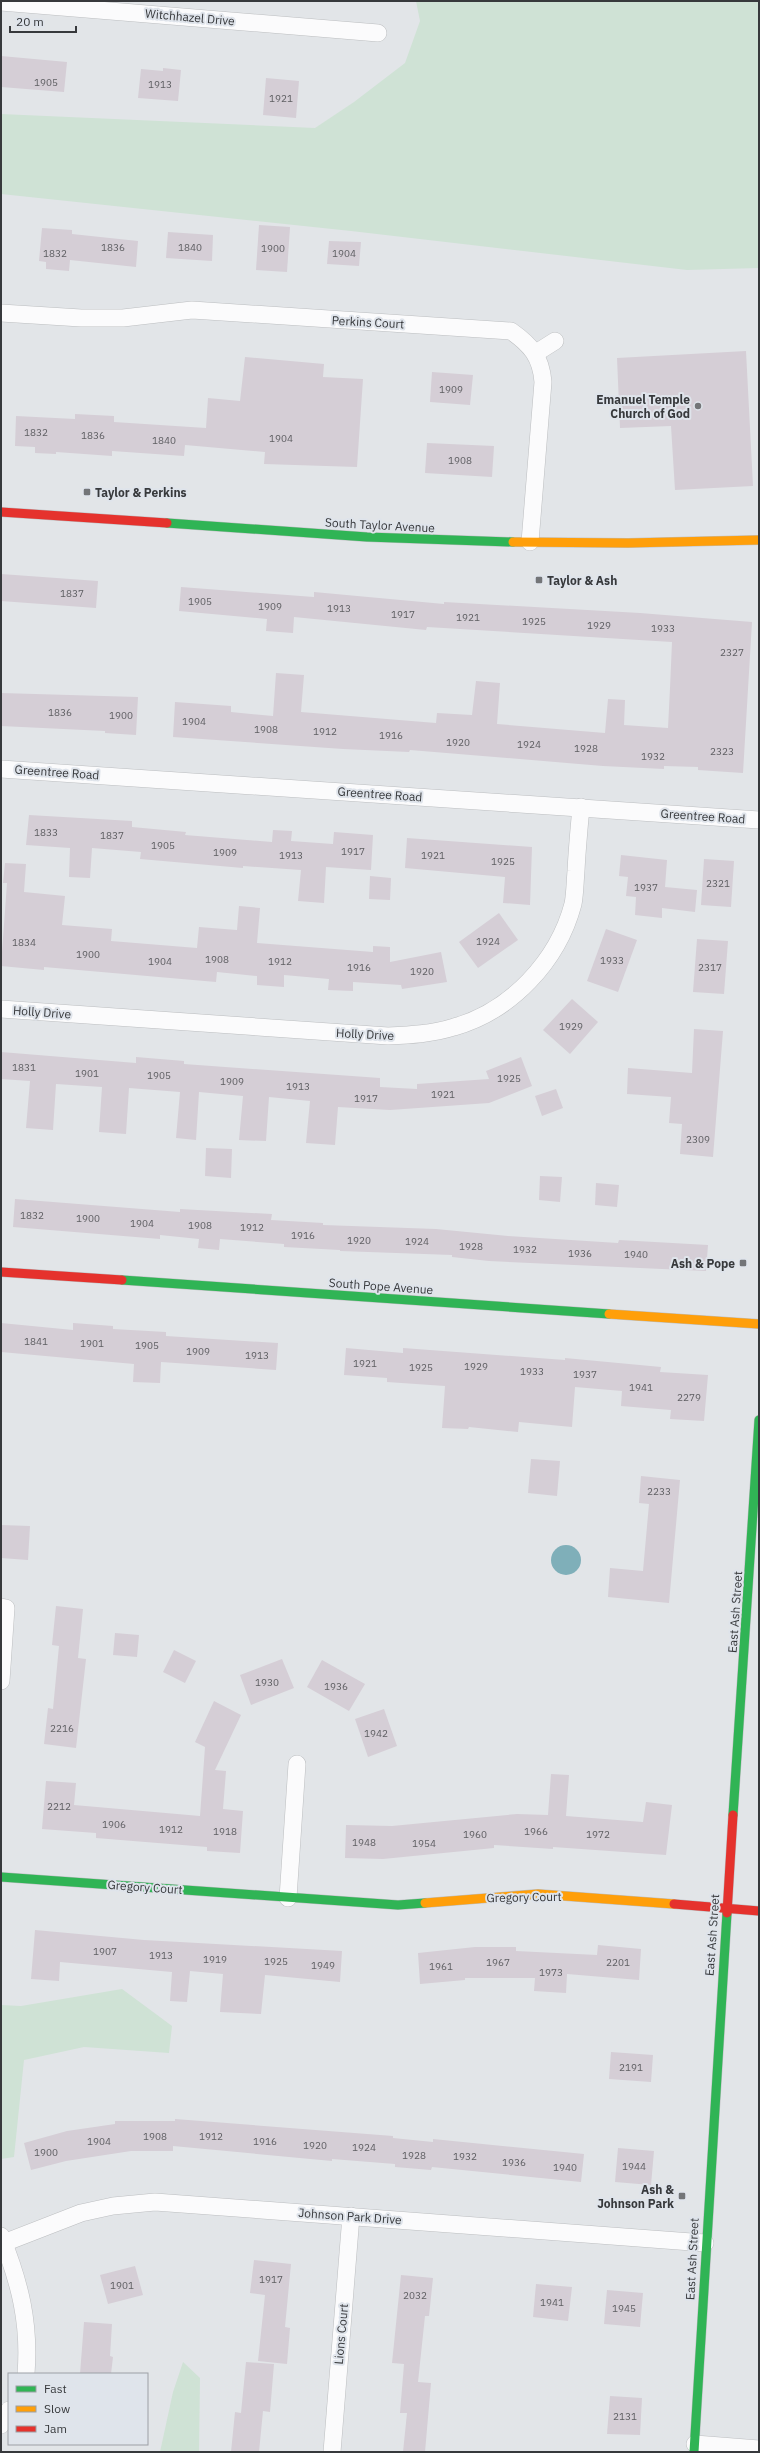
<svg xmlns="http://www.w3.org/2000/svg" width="760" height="2453" viewBox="0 0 760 2453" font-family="'IBM Plex Sans',sans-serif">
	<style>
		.green { fill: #cfe2d5 }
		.water { fill: #7fafb9 }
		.building { fill: #d5ced6 }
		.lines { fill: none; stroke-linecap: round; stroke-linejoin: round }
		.street-casing { stroke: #bcbec0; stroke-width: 18 }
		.fast-casing { stroke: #bcbec0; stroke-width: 10 }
		.slow-casing { stroke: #bcbec0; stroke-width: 10 }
		.jam-casing { stroke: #bcbec0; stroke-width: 10 }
		.street { stroke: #fbfbfc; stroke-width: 17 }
		.fast { stroke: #30b455; stroke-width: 9 }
		.slow { stroke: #ff9f0a; stroke-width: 9 }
		.jam { stroke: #e5322d; stroke-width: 9 }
		.poi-dot { fill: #737578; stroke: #dfe4eb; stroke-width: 1.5 }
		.labels { text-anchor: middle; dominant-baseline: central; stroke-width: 4; stroke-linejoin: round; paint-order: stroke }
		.number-label { font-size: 10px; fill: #5e5e62 }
		.street-label { font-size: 12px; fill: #37393c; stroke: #dfe4eb }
		.poi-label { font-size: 12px; font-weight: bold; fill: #37393c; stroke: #dfe4eb; text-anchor: end }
	</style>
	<rect width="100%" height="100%" fill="#e2e5e8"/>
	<g class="green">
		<path d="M 416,1 L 759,1 L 759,268 L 687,270 L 351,231 L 1,194 L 1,114 L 315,128 L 354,102 L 405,63 L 420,21 Z"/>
		<path d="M 122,1989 L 172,2026 L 169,2053 L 84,2047 L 24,2060 L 14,2157 L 1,2159 L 1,2005 L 21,2006 Z"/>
		<path d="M 183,2362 L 200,2378 L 199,2452 L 160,2452 L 173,2392 Z"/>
	</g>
	<circle class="water" cx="566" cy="1560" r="15"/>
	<g class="building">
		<path d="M 1,56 L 67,62 L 64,92 L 1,87 Z"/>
		<path d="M 163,68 L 181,70 L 178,101 L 138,98 L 141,69 L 163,71 Z"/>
		<path d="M 266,78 L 299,81 L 296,118 L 263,115 Z"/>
		<path d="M 259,225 L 290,227 L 287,272 L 256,270 Z"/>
		<path d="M 42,228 L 72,230 L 72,234 L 138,241 L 136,267 L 70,260 L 69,271 L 46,269 L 46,262 L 39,261 Z"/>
		<path d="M 168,232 L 213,235 L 212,261 L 166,258 Z"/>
		<path d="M 329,241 L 361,242 L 359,266 L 327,264 Z"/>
		<path d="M 746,351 L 753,486 L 675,490 L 671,426 L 620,428 L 617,358 Z"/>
		<path d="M 245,357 L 324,364 L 323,377 L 363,379 L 357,467 L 264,464 L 265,452 L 185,445 L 184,456 L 112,451 L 112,456 L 56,452 L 56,454 L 35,453 L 35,447 L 15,446 L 16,416 L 75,419 L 75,414 L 114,416 L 114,422 L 206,428 L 208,398 L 240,401 Z"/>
		<path d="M 432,372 L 473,375 L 470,405 L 430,402 Z"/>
		<path d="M 427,443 L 494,446 L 492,477 L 425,473 Z"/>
		<path d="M 1,574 L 98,581 L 96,608 L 1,601 Z"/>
		<path d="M 181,587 L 314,597 L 314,592 L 444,604 L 444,602 L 640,613 L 752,622 L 743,773 L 698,770 L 698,767 L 664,766 L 664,769 L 603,766 L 410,750 L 409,752 L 343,749 L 173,737 L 175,702 L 231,706 L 231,712 L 273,716 L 276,673 L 304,675 L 301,712 L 436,723 L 437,713 L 472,715 L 476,681 L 500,683 L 497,724 L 605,733 L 608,699 L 625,700 L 624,725 L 668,728 L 670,688 L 672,642 L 427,627 L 426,630 L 294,617 L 293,633 L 266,631 L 267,619 L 179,611 Z"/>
		<path d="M 1,693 L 138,697 L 136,735 L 105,733 L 105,731 L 1,726 Z"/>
		<path d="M 29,815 L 132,821 L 132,827 L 186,832 L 185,835 L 272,842 L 273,830 L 292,831 L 291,841 L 333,844 L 334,832 L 373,835 L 371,870 L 326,867 L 324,903 L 298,901 L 301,870 L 243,866 L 243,868 L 140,859 L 141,852 L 92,848 L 90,878 L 69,877 L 70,848 L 26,845 Z"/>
		<path d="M 407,838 L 532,847 L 530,905 L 503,903 L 505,877 L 405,868 Z"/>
		<path d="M 621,855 L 667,860 L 665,887 L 697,890 L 695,912 L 662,908 L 662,918 L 635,915 L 636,897 L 626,896 L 628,877 L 619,876 Z"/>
		<path d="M 704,859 L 734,861 L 731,907 L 701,905 Z"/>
		<path d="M 5,863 L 26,864 L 24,892 L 65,896 L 62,925 L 112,929 L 111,941 L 197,948 L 199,927 L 237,930 L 239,906 L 260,908 L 257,943 L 373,952 L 373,946 L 390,947 L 390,962 L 441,952 L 447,982 L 402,989 L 401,985 L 353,982 L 353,991 L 328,990 L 329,979 L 284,975 L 284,987 L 257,985 L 257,976 L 217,972 L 216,982 L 44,967 L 44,970 L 1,966 L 7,883 L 3,883 Z"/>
		<path d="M 370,876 L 391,878 L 390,900 L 369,899 Z"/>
		<path d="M 499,913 L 518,940 L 478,968 L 459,942 Z"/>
		<path d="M 606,929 L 637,940 L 618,992 L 587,981 Z"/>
		<path d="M 697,939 L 728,941 L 724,994 L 693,992 Z"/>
		<path d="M 572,999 L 598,1022 L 570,1054 L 543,1030 Z"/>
		<path d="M 694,1029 L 723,1031 L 713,1157 L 680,1154 L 682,1124 L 669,1123 L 671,1097 L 627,1094 L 628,1068 L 692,1073 Z"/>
		<path d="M 1,1052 L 136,1063 L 136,1057 L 184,1061 L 184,1064 L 380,1078 L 380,1087 L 417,1089 L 417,1084 L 489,1079 L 486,1071 L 521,1057 L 532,1086 L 489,1103 L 390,1110 L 338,1107 L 335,1145 L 306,1143 L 310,1101 L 269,1097 L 266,1141 L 239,1140 L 243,1096 L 199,1092 L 196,1140 L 176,1138 L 180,1092 L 129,1088 L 126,1134 L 99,1132 L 102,1087 L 56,1084 L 53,1130 L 26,1128 L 30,1081 L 1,1079 Z"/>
		<path d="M 556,1089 L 563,1108 L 542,1116 L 535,1096 Z"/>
		<path d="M 206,1148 L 232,1149 L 231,1178 L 205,1176 Z"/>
		<path d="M 540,1176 L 562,1177 L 560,1202 L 539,1200 Z"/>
		<path d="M 596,1183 L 619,1185 L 617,1207 L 595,1205 Z"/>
		<path d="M 15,1199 L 180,1212 L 180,1209 L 272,1214 L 271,1220 L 323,1223 L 323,1225 L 436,1229 L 508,1236 L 618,1243 L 619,1240 L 708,1245 L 706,1271 L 489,1261 L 452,1257 L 452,1255 L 340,1251 L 340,1250 L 284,1247 L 284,1244 L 220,1239 L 219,1250 L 198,1248 L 199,1239 L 160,1235 L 160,1239 L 13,1227 Z"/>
		<path d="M 1,1323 L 73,1330 L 73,1323 L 113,1326 L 113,1329 L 166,1332 L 166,1336 L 278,1343 L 276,1370 L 161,1362 L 160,1383 L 133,1382 L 134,1364 L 1,1352 Z"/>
		<path d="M 346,1348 L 403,1353 L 403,1348 L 565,1360 L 565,1358 L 661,1367 L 660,1372 L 708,1375 L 704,1421 L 670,1419 L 671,1410 L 621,1406 L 622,1391 L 575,1387 L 572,1427 L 519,1422 L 518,1432 L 469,1427 L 468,1429 L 442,1428 L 445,1386 L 387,1382 L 387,1378 L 344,1375 Z"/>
		<path d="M 531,1459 L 560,1461 L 557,1496 L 528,1493 Z"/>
		<path d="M 641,1476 L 680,1480 L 669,1603 L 608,1597 L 610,1568 L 643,1571 L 649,1504 L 639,1503 Z"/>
		<path d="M 1,1525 L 30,1526 L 28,1560 L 1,1558 Z"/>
		<path d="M 56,1606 L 83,1609 L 78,1658 L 86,1659 L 76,1748 L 44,1744 L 48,1708 L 53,1709 L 59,1646 L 52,1645 Z"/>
		<path d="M 115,1633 L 139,1635 L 137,1657 L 113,1655 Z"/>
		<path d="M 174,1650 L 196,1661 L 185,1683 L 163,1672 Z"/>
		<path d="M 282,1659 L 294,1688 L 251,1705 L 240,1675 Z"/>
		<path d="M 322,1660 L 365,1684 L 349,1711 L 307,1687 Z"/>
		<path d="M 214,1701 L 241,1715 L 215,1770 L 226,1771 L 223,1809 L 243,1811 L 240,1853 L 207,1851 L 207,1847 L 96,1838 L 96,1833 L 42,1829 L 46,1781 L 76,1783 L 74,1805 L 200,1816 L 205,1747 L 195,1742 Z"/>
		<path d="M 384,1709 L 397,1746 L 368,1757 L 355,1719 Z"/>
		<path d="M 551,1774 L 569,1775 L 566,1816 L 643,1822 L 646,1802 L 672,1805 L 666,1855 L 553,1847 L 553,1849 L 494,1845 L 494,1848 L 383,1859 L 345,1858 L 346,1825 L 392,1826 L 517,1814 L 548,1815 Z"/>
		<path d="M 35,1930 L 144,1940 L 342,1951 L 340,1982 L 265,1975 L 261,2014 L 220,2012 L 223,1974 L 190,1971 L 187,2002 L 170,2001 L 172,1972 L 60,1962 L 59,1981 L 31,1979 Z"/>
		<path d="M 598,1945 L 641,1949 L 639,1980 L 567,1974 L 566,1993 L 534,1991 L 535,1978 L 465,1978 L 465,1980 L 420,1984 L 418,1953 L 475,1947 L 516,1947 L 516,1951 L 597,1955 Z"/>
		<path d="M 611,2052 L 653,2055 L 651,2082 L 609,2079 Z"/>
		<path d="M 175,2119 L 393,2136 L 393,2138 L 433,2142 L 433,2139 L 584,2154 L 581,2182 L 432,2167 L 431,2170 L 395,2167 L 395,2164 L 332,2159 L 332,2161 L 173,2146 L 173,2151 L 131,2151 L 66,2161 L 31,2170 L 24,2143 L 67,2131 L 115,2124 L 115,2121 L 175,2121 Z"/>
		<path d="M 618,2148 L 654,2151 L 651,2185 L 615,2182 Z"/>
		<path d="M 254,2260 L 291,2264 L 285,2327 L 290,2328 L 287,2364 L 258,2361 L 265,2295 L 250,2293 Z"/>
		<path d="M 135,2266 L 143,2295 L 108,2304 L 100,2275 Z"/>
		<path d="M 401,2275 L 433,2278 L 429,2316 L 425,2316 L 418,2382 L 431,2383 L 425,2452 L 403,2452 L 407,2413 L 400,2413 L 404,2364 L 392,2363 Z"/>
		<path d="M 536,2284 L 572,2287 L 568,2321 L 533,2317 Z"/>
		<path d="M 607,2290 L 643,2293 L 640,2327 L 604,2324 Z"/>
		<path d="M 84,2322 L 112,2324 L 110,2356 L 113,2357 L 111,2374 L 80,2374 Z"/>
		<path d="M 246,2362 L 274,2364 L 270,2412 L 263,2411 L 259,2452 L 231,2452 L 235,2412 L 241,2413 Z"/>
		<path d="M 610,2396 L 642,2398 L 640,2435 L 607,2434 Z"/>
	</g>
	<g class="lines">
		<defs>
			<g id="street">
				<path d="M 1,2 L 378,33"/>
				<path d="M 1,313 L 81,318 L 123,318 L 192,310 L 511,331 C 531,345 541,357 543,382 L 530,542"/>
				<path d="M 536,353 L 555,341"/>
				<path d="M 1,769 L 759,820"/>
				<path d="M 1,1009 L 388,1036 C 410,1035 432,1034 454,1027 C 511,1011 558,961 573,904 C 575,894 575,882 576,871 C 577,850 579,829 581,807"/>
				<path d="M 1,1607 L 6,1608 L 1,1681"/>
				<path d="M 288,1898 L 297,1764"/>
				<path d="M 1,2236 C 20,2283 30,2323 26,2374"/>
				<path d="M 1,2244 L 81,2213 L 113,2206 L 155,2202 L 705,2243"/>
				<path d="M 1,2425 L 9,2410"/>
				<path d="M 695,2444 L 759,2449"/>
				<path d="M 332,2452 L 351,2216"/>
			</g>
			<g id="fast">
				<path d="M 167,523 L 367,537 L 513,542"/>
				<path d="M 122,1280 L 609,1314"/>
				<path d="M 733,1815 L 759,1420"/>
				<path d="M 1,1877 L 398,1905 L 425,1903"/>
				<path d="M 694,2452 L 727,1913"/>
			</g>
			<g id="slow">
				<path d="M 513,542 L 628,543 L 759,540"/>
				<path d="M 609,1314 L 759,1324"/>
				<path d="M 425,1903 L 538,1894 L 674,1904"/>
			</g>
			<g id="jam">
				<path d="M 1,512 L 167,523"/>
				<path d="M 1,1272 L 122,1280"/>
				<path d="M 674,1904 L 759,1911"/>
				<path d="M 727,1913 L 733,1815"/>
			</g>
		</defs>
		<use href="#street" class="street-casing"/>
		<use href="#fast" class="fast-casing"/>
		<use href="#slow" class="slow-casing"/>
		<use href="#jam" class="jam-casing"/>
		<use href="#street" class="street"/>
		<use href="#fast" class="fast"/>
		<use href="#slow" class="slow"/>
		<use href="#jam" class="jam"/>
	</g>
	<g class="poi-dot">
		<circle cx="698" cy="406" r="4"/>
		<rect x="83" y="488" width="8" height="8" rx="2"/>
		<rect x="535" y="576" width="8" height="8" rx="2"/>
		<rect x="739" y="1259" width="8" height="8" rx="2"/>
		<rect x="678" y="2192" width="8" height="8" rx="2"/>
	</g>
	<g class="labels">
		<g class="number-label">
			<text x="46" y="82">1905</text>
			<text x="160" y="84">1913</text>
			<text x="281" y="98">1921</text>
			<text x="113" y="247">1836</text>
			<text x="190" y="247">1840</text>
			<text x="273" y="248">1900</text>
			<text x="55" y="253">1832</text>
			<text x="344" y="253">1904</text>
			<text x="451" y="389">1909</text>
			<text x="36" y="432">1832</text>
			<text x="93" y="435">1836</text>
			<text x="281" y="438">1904</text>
			<text x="164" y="440">1840</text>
			<text x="460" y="460">1908</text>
			<text x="72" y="593">1837</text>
			<text x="200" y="601">1905</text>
			<text x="270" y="606">1909</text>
			<text x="339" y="608">1913</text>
			<text x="403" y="614">1917</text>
			<text x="468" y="617">1921</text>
			<text x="534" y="621">1925</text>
			<text x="599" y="625">1929</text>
			<text x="663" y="628">1933</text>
			<text x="732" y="652">2327</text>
			<text x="60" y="712">1836</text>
			<text x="121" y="715">1900</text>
			<text x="194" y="721">1904</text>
			<text x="266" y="729">1908</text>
			<text x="325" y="731">1912</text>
			<text x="391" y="735">1916</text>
			<text x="458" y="742">1920</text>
			<text x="529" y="744">1924</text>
			<text x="586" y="748">1928</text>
			<text x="722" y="751">2323</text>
			<text x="653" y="756">1932</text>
			<text x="46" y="832">1833</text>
			<text x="112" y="835">1837</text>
			<text x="163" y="845">1905</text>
			<text x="353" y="851">1917</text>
			<text x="225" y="852">1909</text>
			<text x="291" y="855">1913</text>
			<text x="433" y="855">1921</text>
			<text x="503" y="861">1925</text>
			<text x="718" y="883">2321</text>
			<text x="646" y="887">1937</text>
			<text x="488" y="941">1924</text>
			<text x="24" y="942">1834</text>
			<text x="88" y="954">1900</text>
			<text x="217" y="959">1908</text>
			<text x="612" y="960">1933</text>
			<text x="160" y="961">1904</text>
			<text x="280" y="961">1912</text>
			<text x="359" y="967">1916</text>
			<text x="710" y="967">2317</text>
			<text x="422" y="971">1920</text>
			<text x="571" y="1026">1929</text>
			<text x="24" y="1067">1831</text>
			<text x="87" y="1073">1901</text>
			<text x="159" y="1075">1905</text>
			<text x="509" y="1078">1925</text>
			<text x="232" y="1081">1909</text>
			<text x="298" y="1086">1913</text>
			<text x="443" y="1094">1921</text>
			<text x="366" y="1098">1917</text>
			<text x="698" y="1139">2309</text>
			<text x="32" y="1215">1832</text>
			<text x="88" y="1218">1900</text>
			<text x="142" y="1223">1904</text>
			<text x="200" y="1225">1908</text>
			<text x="252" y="1227">1912</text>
			<text x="303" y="1235">1916</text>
			<text x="359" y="1240">1920</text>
			<text x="417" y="1241">1924</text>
			<text x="471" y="1246">1928</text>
			<text x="525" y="1249">1932</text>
			<text x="580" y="1253">1936</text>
			<text x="636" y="1254">1940</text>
			<text x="36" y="1341">1841</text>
			<text x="92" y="1343">1901</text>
			<text x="147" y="1345">1905</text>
			<text x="198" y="1351">1909</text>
			<text x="257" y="1355">1913</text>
			<text x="365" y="1363">1921</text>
			<text x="476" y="1366">1929</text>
			<text x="421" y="1367">1925</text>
			<text x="532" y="1371">1933</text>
			<text x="585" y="1374">1937</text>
			<text x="641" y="1387">1941</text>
			<text x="689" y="1397">2279</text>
			<text x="659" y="1491">2233</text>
			<text x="267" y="1682">1930</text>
			<text x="336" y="1686">1936</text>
			<text x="62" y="1728">2216</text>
			<text x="376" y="1733">1942</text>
			<text x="59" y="1806">2212</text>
			<text x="114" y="1824">1906</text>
			<text x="171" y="1829">1912</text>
			<text x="225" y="1831">1918</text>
			<text x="536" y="1831">1966</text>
			<text x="475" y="1834">1960</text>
			<text x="598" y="1834">1972</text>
			<text x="364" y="1842">1948</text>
			<text x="424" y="1843">1954</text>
			<text x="105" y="1951">1907</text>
			<text x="161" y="1955">1913</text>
			<text x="215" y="1959">1919</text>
			<text x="276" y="1961">1925</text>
			<text x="498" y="1962">1967</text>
			<text x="618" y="1962">2201</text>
			<text x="323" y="1965">1949</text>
			<text x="441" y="1966">1961</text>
			<text x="551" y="1972">1973</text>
			<text x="631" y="2067">2191</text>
			<text x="155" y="2136">1908</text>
			<text x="211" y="2136">1912</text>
			<text x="99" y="2141">1904</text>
			<text x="265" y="2141">1916</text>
			<text x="315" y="2145">1920</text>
			<text x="364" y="2147">1924</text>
			<text x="46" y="2152">1900</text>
			<text x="414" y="2155">1928</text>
			<text x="465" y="2156">1932</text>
			<text x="514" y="2162">1936</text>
			<text x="634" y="2166">1944</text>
			<text x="565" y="2167">1940</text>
			<text x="271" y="2279">1917</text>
			<text x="122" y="2285">1901</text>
			<text x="415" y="2295">2032</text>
			<text x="552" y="2302">1941</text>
			<text x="624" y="2308">1945</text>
			<text x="625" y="2416">2131</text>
		</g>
		<g class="street-label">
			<text transform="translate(190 17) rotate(5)">Witchhazel Drive</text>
			<text transform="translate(368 322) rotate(3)">Perkins Court</text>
			<text transform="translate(380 525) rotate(3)">South Taylor Avenue</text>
			<text transform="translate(57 772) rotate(4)">Greentree Road</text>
			<text transform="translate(380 794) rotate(4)">Greentree Road</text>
			<text transform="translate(703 816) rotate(4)">Greentree Road</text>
			<text transform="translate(42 1012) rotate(4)">Holly Drive</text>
			<text transform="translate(365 1034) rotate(3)">Holly Drive</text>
			<text transform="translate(381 1286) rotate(4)">South Pope Avenue</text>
			<text transform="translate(735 1612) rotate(-86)">East Ash Street</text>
			<text transform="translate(145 1887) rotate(4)">Gregory Court</text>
			<text transform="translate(524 1897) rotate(-1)">Gregory Court</text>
			<text transform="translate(712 1935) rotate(-86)">East Ash Street</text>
			<text transform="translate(350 2216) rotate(4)">Johnson Park Drive</text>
			<text transform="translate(692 2259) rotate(-87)">East Ash Street</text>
			<text transform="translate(341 2334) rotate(-85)">Lions Court</text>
		</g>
		<g class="poi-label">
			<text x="690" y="399">Emanuel Temple<tspan x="690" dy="14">Church of God</tspan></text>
			<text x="95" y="492" text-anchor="start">Taylor &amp; Perkins</text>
			<text x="547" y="580" text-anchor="start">Taylor &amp; Ash</text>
			<text x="735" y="1263">Ash &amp; Pope</text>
			<text x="674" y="2189">Ash &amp;<tspan x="674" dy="14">Johnson Park</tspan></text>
		</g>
	</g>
	<rect width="760" height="2453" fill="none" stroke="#37393c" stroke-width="4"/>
	<rect x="8" y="2373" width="140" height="72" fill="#dfe4eb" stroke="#9ca0a5"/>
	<rect x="16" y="2386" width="20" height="6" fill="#30b455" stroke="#9ca0a5"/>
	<text x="44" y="2393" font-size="12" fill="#37393c">Fast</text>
	<rect x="16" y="2406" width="20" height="6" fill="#ff9f0a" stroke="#9ca0a5"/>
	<text x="44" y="2413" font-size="12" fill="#37393c">Slow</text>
	<rect x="16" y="2426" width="20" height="6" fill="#e5322d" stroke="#9ca0a5"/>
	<text x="44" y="2433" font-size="12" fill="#37393c">Jam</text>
	<path d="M10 26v6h66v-6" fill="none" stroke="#37393c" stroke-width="2"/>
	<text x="16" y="26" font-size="12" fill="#37393c" stroke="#dfe4eb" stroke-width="3" paint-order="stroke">20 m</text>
</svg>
